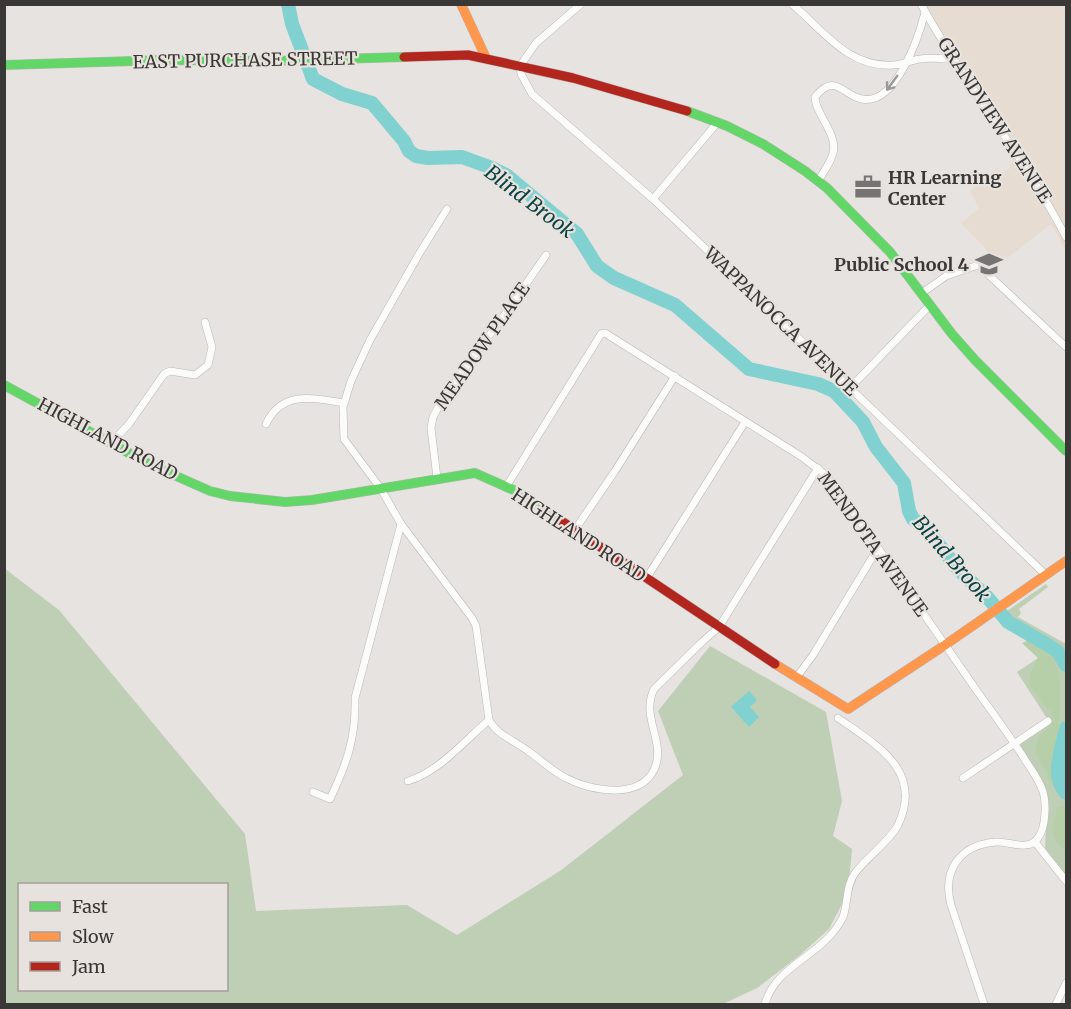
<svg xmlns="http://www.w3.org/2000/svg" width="1071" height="1009" viewBox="0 0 1071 1009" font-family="Merriweather,serif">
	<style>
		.education { fill: #e7dcd1 }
		.green { fill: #bfcfb6; fill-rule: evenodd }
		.forest { fill: #b6cfa9 }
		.water { fill: #80d1d0 }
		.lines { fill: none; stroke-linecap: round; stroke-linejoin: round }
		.river { stroke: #80d1d0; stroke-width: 14 }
		.street-casing { stroke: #b9b6b5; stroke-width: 8 }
		.fast-casing { stroke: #b9b6b5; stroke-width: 10 }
		.slow-casing { stroke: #b9b6b5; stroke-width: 10 }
		.jam-casing { stroke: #b9b6b5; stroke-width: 10 }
		.street { stroke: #fbfbfa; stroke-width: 7 }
		.fast { stroke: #63d668; stroke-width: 9 }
		.slow { stroke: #ff974d; stroke-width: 9 }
		.jam { stroke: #b3261e; stroke-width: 9 }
		.oneway { stroke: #9a9a98 }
		.labels { text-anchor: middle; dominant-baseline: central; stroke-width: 4.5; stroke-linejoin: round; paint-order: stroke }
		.street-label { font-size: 18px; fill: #3a3836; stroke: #e8e2de }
		.poi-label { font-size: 18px; font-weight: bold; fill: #3a3836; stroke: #e8e2de; text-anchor: start }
		.water-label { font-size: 20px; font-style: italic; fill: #0b4242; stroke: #e8e2de }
	</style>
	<rect width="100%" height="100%" fill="#e6e3e0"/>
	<path class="education" d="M 925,5 L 1066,5 L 1066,251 L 1051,224 L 1000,264 L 961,223 L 979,208 L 970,191 L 997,168 L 1001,173 L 1009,169 L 1017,146 L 936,24 Z"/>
	<g class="green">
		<path d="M 4,568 L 59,610 L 245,834 L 256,911 L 407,905 L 457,935 L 560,871 L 683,775 L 658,711 L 710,646 L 826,712 L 842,801 L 833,836 L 852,849 L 850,871 L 843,902 L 829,929 L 800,955 L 757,988 L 723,1004 L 5,1004 ZM 20,884 L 226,884 L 226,990 L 20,990 Z"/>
		<path d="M 1046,584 L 1048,587 L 1019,609 L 1021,613 L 1018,617 L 1066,644 L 1066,878 L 1045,850 L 1047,803 L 1045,787 L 1020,746 L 1021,743 L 1050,723 L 1017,672 L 1038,658 L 1028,642 L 997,618 Z"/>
	</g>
	<g class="forest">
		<path d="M 1032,639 C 1066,655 1061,694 1059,725 C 1057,745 1056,766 1051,786 L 1047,773 L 1035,753 L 1038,738 L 1054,720 L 1051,713 L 1029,684 L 1031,672 L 1038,658 L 1022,643 Z"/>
		<path d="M 1066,806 L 1066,851 C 1048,837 1052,830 1057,808 Z"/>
	</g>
	<path class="water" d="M 749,691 L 757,700 L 750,707 L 759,717 L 749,727 L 731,707 Z"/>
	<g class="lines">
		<g class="river">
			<path d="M 288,4 L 292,24 L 313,79 L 342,94 L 372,103 L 404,141 L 409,151 L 416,156 L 428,158 L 462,157 L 492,168 L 506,175 L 577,234 L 597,266 L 614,278 L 675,305 L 749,369 L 818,384 L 834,391 L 863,422 L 876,447 L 904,483 L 909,511 L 913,519 L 926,528 L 958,569 L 988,598 L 1008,622 L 1048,645 L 1058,652 L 1066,665"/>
			<path d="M 1066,728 C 1062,749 1050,776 1066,793"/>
		</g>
		<defs>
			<g id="street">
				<path d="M 581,4 L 536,43 L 520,66 L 521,74 L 532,94 L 653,199 L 724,266 L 850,388 L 1046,575"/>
				<path d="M 792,4 C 823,30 848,68 893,65 C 902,65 911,60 920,59 C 931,57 941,60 952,57"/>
				<path d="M 921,4 C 965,85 1024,156 1066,237"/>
				<path d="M 818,181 C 838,150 839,147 821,115 C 818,108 815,105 815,97 C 835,72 842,95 862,99 C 896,106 919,36 925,12"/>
				<path d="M 653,199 L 717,123"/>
				<path d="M 447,209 L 419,254 L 370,340 L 351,381 L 343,407 L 344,439 L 381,489 L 401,524 L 472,618 L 476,626 L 489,720 C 497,735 515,741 528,751 C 541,760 552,771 566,778 C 590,791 639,800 654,770 C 667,742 640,718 654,689 L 702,642 L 719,627 L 818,468"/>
				<path d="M 922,293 L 946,276 L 978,265 L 1066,347"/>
				<path d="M 850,388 L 930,305"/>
				<path d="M 266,424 C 282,390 313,398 344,403"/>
				<path d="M 111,443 L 129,424 L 164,374 L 170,371 L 195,375 L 208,365 L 212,347 L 205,322"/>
				<path d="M 437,478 L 431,428 L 433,417 L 442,400 L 513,303 L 546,255"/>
				<path d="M 506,487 L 601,334 L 605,333 L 802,457 L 823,473 L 837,489 C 884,556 930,623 977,691 C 993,713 1009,735 1024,758 C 1030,768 1038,778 1042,789 C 1047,801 1046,828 1038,838 C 1029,852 1009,841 996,842 C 959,845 942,871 951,905 L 984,1004"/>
				<path d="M 574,531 L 615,471 L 675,376"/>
				<path d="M 646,579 L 745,422"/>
				<path d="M 796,678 L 813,655 L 878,548"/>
				<path d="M 963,778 L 1048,721"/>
				<path d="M 408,781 C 439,772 464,741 489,720"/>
				<path d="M 313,792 L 330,799 C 347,763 356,738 355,698 L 401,524"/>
				<path d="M 1035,842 L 1066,881"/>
				<path d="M 765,1004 C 774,972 805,961 827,939 C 833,933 839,925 843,917 C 848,903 846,885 855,873 C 867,857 889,842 898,825 C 924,770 876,745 838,718"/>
				<path d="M 1056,1004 L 1066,983"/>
			</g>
			<g id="fast">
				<path d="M 4,65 L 166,60 L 271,61 L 404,57"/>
				<path d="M 687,111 L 727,126 L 763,144 L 805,171 L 827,188 L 890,252 L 952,334 L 975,360 L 1066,451"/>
				<path d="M 4,385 L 149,464 L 210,491 L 230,496 L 285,502 L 312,500 L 475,473 L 518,492 L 554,516"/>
			</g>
			<g id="slow">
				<path d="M 461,4 L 486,58"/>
				<path d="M 775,664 L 848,709 L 945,645 L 1066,561"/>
			</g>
			<g id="jam">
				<path d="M 404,57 L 468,55 L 573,78 L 687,111"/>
				<path d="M 554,516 L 775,664"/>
			</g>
		</defs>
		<use href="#street" class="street-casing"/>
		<use href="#fast" class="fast-casing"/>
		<use href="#slow" class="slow-casing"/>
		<use href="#jam" class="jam-casing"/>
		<use href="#street" class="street"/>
		<use href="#fast" class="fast"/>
		<use href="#slow" class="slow"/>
		<use href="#jam" class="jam"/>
	</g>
	<defs><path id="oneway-shaft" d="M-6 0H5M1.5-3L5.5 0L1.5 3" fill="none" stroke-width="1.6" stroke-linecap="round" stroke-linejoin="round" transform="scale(1.5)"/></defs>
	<use class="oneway" href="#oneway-shaft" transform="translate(892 83) rotate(126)"/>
	<defs>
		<symbol id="office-bare" viewBox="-9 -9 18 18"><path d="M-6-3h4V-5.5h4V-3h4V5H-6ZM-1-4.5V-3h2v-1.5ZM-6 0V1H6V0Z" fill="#767472" stroke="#e8e2de" stroke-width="2.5" paint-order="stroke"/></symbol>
		<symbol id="school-bare" viewBox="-9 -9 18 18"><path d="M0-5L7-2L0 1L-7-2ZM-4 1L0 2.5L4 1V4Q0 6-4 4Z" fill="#767472" stroke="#e8e2de" stroke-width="2.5" paint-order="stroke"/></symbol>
	</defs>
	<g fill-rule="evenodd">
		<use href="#office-bare" x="849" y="168" width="38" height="38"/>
		<use href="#school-bare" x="970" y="245" width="38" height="38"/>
	</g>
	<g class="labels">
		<g class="street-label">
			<text transform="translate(245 60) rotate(-1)">EAST PURCHASE STREET</text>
			<text transform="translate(995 120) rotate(57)">GRANDVIEW AVENUE</text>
			<text transform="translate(781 321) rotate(44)">WAPPANOCCA AVENUE</text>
			<text transform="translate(482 346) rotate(-55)">MEADOW PLACE</text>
			<text transform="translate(108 439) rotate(28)">HIGHLAND ROAD</text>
			<text transform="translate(579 535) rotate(33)">HIGHLAND ROAD</text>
			<text transform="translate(873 544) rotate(54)">MENDOTA AVENUE</text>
		</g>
		<g class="poi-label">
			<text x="888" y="177">HR Learning<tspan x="888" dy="21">Center</tspan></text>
			<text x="969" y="264" text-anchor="end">Public School 4</text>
		</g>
		<g class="water-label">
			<text transform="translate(530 201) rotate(37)">Blind Brook</text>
			<text transform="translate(952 558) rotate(49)">Blind Brook</text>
		</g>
	</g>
	<rect width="1071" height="1009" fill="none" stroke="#3a3836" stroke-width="12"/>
	<rect x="18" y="883" width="210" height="108" fill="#e8e2de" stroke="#a29e9b" stroke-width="1.5"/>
	<rect x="30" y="902" width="30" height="9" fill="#63d668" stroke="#a29e9b" stroke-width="1.5"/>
	<text x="72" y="913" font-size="18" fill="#3a3836">Fast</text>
	<rect x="30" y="932" width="30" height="9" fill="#ff974d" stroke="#a29e9b" stroke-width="1.5"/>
	<text x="72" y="943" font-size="18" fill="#3a3836">Slow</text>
	<rect x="30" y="962" width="30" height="9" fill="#b3261e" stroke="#a29e9b" stroke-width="1.5"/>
	<text x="72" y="973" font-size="18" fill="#3a3836">Jam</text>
</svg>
